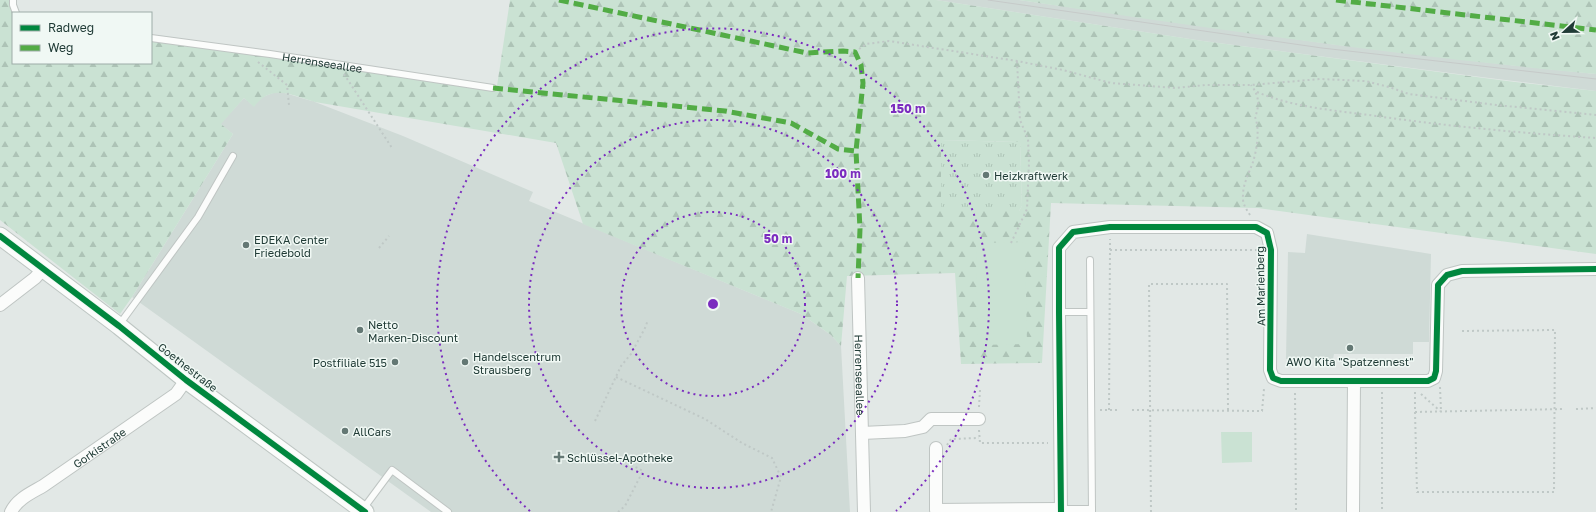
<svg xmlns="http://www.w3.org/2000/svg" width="1596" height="512" viewBox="0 0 1596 512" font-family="'Golos Text',sans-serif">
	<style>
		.built { fill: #cfdad6 }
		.grass { fill: url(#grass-tufts) }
		.forest { fill: url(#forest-firs); fill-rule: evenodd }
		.green { fill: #cae2d3 }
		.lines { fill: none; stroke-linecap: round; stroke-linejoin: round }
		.lane-casing { stroke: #bfc5c3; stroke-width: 8 }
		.street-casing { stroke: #bfc5c3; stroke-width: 14 }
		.secondary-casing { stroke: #bec6c3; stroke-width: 19 }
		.path { stroke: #bfc8c6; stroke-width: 2; stroke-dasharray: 2 3; stroke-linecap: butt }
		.lane { stroke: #fbfcfb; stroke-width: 6 }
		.street { stroke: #fbfcfb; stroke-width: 12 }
		.secondary { stroke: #fbfcfb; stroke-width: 17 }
		.tram { stroke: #c6cac9; stroke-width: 1 }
		.quiet { stroke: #52ac45; stroke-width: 5; stroke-dasharray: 10 5; stroke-linecap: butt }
		.cycleway-casing { stroke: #f0f8f4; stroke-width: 8 }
		.cycleway { stroke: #00873e; stroke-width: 6 }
		.ring { fill: none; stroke: #7b2cbf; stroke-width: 2; stroke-dasharray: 2 4 }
		.poi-dot { fill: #647874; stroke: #f0f8f4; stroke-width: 1.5 }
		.labels { text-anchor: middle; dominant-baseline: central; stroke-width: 3; stroke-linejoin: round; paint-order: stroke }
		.street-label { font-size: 11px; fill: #203b36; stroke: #f0f8f4 }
		.poi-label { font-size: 11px; fill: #203b36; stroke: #f0f8f4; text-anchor: start }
		.centre { fill: #7b2cbf; stroke: #f0f8f4; stroke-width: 2 }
		.ring-label { font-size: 12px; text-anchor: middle; font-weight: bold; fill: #7b2cbf; stroke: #f0f8f4; stroke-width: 3; stroke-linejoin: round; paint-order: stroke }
	</style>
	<defs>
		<pattern id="grass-tufts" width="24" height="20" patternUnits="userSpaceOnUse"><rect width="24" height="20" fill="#cae2d3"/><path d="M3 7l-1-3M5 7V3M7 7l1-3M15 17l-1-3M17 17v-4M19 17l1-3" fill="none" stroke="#adc3b6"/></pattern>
		<pattern id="forest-firs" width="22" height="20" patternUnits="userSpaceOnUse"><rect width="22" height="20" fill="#cae2d3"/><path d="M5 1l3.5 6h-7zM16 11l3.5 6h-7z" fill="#adc3b6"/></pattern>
	</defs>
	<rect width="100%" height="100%" fill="#e2e8e6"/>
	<g class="built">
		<path d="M 936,0 L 1019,0 L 1330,44 L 1518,66 L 1596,74 L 1596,91 L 1489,78 L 1203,41 Z"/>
		<path d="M 278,91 L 315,102 L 403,136 L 533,192 L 529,201 L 801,314 L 831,335 L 841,346 L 850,512 L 431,512 L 132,297 L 233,134 L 220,124 L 244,98 L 254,106 L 260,98 Z"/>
		<path d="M 1307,234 L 1431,254 L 1429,342 L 1413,342 L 1413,354 L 1334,354 L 1333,359 L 1286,359 L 1288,252 L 1305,253 Z"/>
	</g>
	<path class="grass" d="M 941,140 L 1020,142 L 1022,206 L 1019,211 L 941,211 Z"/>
	<g class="forest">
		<path d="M 0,0 L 17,0 L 16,6 L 20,13 L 13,13 L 13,63 L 151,63 L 151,37 L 497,86 L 510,0 L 936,0 L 1203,41 L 1507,81 L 1596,91 L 1596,254 L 1258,208 L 1051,203 L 1042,363 L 961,364 L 955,273 L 847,276 L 841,346 L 831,335 L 801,314 L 583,224 L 556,143 L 315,102 C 292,95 271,83 254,107 L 244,98 L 221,124 L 233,134 L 132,297 L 120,314 L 0,220 ZM 941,140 L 1020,142 L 1022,206 L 1019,211 L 941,211 Z"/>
		<path d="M 1019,0 L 1596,0 L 1596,74 C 1403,56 1211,29 1019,0 Z"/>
	</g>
	<g class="green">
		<path d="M 1025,242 L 1027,344 L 978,345 L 976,243 Z"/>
		<path d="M 1221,432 L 1252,432 L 1252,462 L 1222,463 Z"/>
	</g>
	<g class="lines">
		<defs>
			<g id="lane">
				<path d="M 13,0 L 13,5 L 16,13"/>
				<path id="s1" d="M 151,38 L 270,54 L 493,88"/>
				<path d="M 1090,260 L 1092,512"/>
				<path d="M 1059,312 L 1090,312"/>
				<path d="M 119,325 L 198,217 L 233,156"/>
				<path d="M 363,509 L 392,470 L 448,512"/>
				<path d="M 1061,509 L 1092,509"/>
			</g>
			<g id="street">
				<path id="s2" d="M 858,278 L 864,512"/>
				<path d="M 0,305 L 35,278 L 43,269"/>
				<path d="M 862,433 L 905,431 L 923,427 L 931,419 L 979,419"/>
				<path d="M 936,448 L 936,510 L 1061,509"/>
				<path id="s3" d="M 11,512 C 17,499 31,493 43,486 L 176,394 L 186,380"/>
				<path d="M 1061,512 L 1059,312 L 1059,248 L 1073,232 L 1110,227 L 1256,227 L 1267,233 L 1271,250 L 1270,370 L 1273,378 L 1281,381 L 1428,381 L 1434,378 L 1436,371 L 1438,285 L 1447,275 L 1462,271 L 1596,269"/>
				<path d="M 1353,512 L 1354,381"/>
			</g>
			<path id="secondary" d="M 0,236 L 119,326 L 186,380 L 365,512"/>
		</defs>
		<use href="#lane" class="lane-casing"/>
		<use href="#street" class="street-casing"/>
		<use href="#secondary" class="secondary-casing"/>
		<g class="path">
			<path d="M 855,52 L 866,44 L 889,41 L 1017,61 L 1063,70 L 1111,83 L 1176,88 L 1206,85 L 1251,85 L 1320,79 L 1365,81 L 1389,87 L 1409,94 L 1496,105 L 1596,115"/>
			<path d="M 258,62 L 287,85 L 289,105"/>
			<path d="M 344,74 L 392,148"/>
			<path d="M 1257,92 C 1293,107 1331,110 1369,115 C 1445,126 1520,133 1596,138"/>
			<path d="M 1250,215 C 1246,209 1242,203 1243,195 C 1243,184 1249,173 1253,162 C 1257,149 1260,129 1255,117 C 1260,105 1259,95 1251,85"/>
			<path d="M 1011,243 L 1027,209 L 1029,163 L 1028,139 L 1020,120 L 1017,61"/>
			<path d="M 379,248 L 389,236"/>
			<path d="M 1110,250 L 1110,239"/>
			<path d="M 616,377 L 705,419 L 742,443 L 772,458 L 781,477 L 771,512"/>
			<path d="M 1440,387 L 1441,411"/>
			<path d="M 1382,392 L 1382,512"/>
			<path d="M 1415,392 L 1415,412 L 1565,409"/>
			<path d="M 1295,393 L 1296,512"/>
			<path d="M 1421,394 L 1440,411"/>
			<path d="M 979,407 L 980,390"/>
			<path d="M 1576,409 L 1596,408"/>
			<path d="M 1100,410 L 1120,410"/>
			<path d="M 1109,410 L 1110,250 L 1259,250"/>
			<path d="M 1132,410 L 1262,411 L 1264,389 L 1265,387"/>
			<path d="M 1415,412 L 1417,492 L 1554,492 L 1555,330 L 1461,331"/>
			<path d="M 595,421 L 621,366 L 631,354 L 645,328 L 648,320"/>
			<path d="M 979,430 L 980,443 L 1048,443"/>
			<path d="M 947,445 L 951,439 L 979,438"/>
			<path d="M 618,512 L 625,506 L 643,471 L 628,463"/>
			<path d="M 1151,512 L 1149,284 L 1227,284 L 1228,410"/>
		</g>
		<use href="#lane" class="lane"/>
		<use href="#street" class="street"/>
		<use href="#secondary" class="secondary"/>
		<path class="tram" d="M 988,0 L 1322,48 L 1596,79"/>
		<g class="quiet">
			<path d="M 559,0 L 807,53 L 843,51 L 855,52 L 861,65 L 863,83 L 856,151 L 860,229 L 858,278"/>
			<path d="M 1336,0 L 1596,30"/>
			<path d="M 493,88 L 725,111 L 791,123 L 838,149 L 856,151"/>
		</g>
		<defs>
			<g id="cycleway">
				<path d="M 0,236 L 119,326 L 186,380 L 365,512"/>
				<path d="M 1061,512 L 1059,312 L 1059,248 L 1073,232 L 1110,227 L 1256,227 L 1267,233 L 1271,250 L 1270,370 L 1273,378 L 1281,381 L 1428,381 L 1434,378 L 1436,371 L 1438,285 L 1447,275 L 1462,271 L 1596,269"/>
			</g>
		</defs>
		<use href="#cycleway" class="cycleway-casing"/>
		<use href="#cycleway" class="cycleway"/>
	</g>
	<g class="ring">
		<circle cx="713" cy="304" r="92"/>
		<circle cx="713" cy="304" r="184"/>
		<path d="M530 511A276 276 0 1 1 896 511"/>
	</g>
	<g class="poi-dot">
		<circle cx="986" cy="175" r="4"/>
		<circle cx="246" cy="245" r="4"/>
		<circle cx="360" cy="330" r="4"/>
		<circle cx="1350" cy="348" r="4"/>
		<circle cx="395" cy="362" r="4"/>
		<circle cx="465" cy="362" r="4"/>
		<circle cx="345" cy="431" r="4"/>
		<path d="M557 451h4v4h4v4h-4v4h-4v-4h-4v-4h4z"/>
	</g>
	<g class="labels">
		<g class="street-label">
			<text stroke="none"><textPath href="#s1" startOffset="173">Herrenseeallee</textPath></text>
			<text transform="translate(1260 286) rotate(-91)">Am Marienberg</text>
			<text transform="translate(188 367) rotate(38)">Goethestraße</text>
			<text stroke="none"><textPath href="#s2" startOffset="97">Herrenseeallee</textPath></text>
			<text stroke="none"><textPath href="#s3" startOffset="110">Gorkistraße</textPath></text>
		</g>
		<g class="poi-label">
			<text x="994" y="175">Heizkraftwerk</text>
			<text x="254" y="239">EDEKA Center<tspan x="254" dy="13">Friedebold</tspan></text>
			<text x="368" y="324">Netto<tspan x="368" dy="13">Marken-Discount</tspan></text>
			<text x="473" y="356">Handelscentrum<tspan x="473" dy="13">Strausberg</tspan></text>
			<text x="1350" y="361" text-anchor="middle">AWO Kita "Spatzennest"</text>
			<text x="387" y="362" text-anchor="end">Postfiliale 515</text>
			<text x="353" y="431">AllCars</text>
			<text x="567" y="457">Schlüssel-Apotheke</text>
		</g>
	</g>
	<circle cx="713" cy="304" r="6" class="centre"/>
	<g class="ring-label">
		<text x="908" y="113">150 m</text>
		<text x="843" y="178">100 m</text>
		<text x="778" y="243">50 m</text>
	</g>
	<rect x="12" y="12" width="140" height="52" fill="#f0f8f4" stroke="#9daca8"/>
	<rect x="20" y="25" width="20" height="6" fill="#00873e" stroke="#9daca8"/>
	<text x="48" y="32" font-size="12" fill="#203b36">Radweg</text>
	<rect x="20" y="45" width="20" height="6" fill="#52ac45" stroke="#9daca8"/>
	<text x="48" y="52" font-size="12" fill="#203b36">Weg</text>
	<g transform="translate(1564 32) rotate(248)" stroke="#f0f8f4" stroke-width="3" paint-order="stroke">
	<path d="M0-3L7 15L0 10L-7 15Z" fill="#203b36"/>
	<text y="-6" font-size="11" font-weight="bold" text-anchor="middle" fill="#203b36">N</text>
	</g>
</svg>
